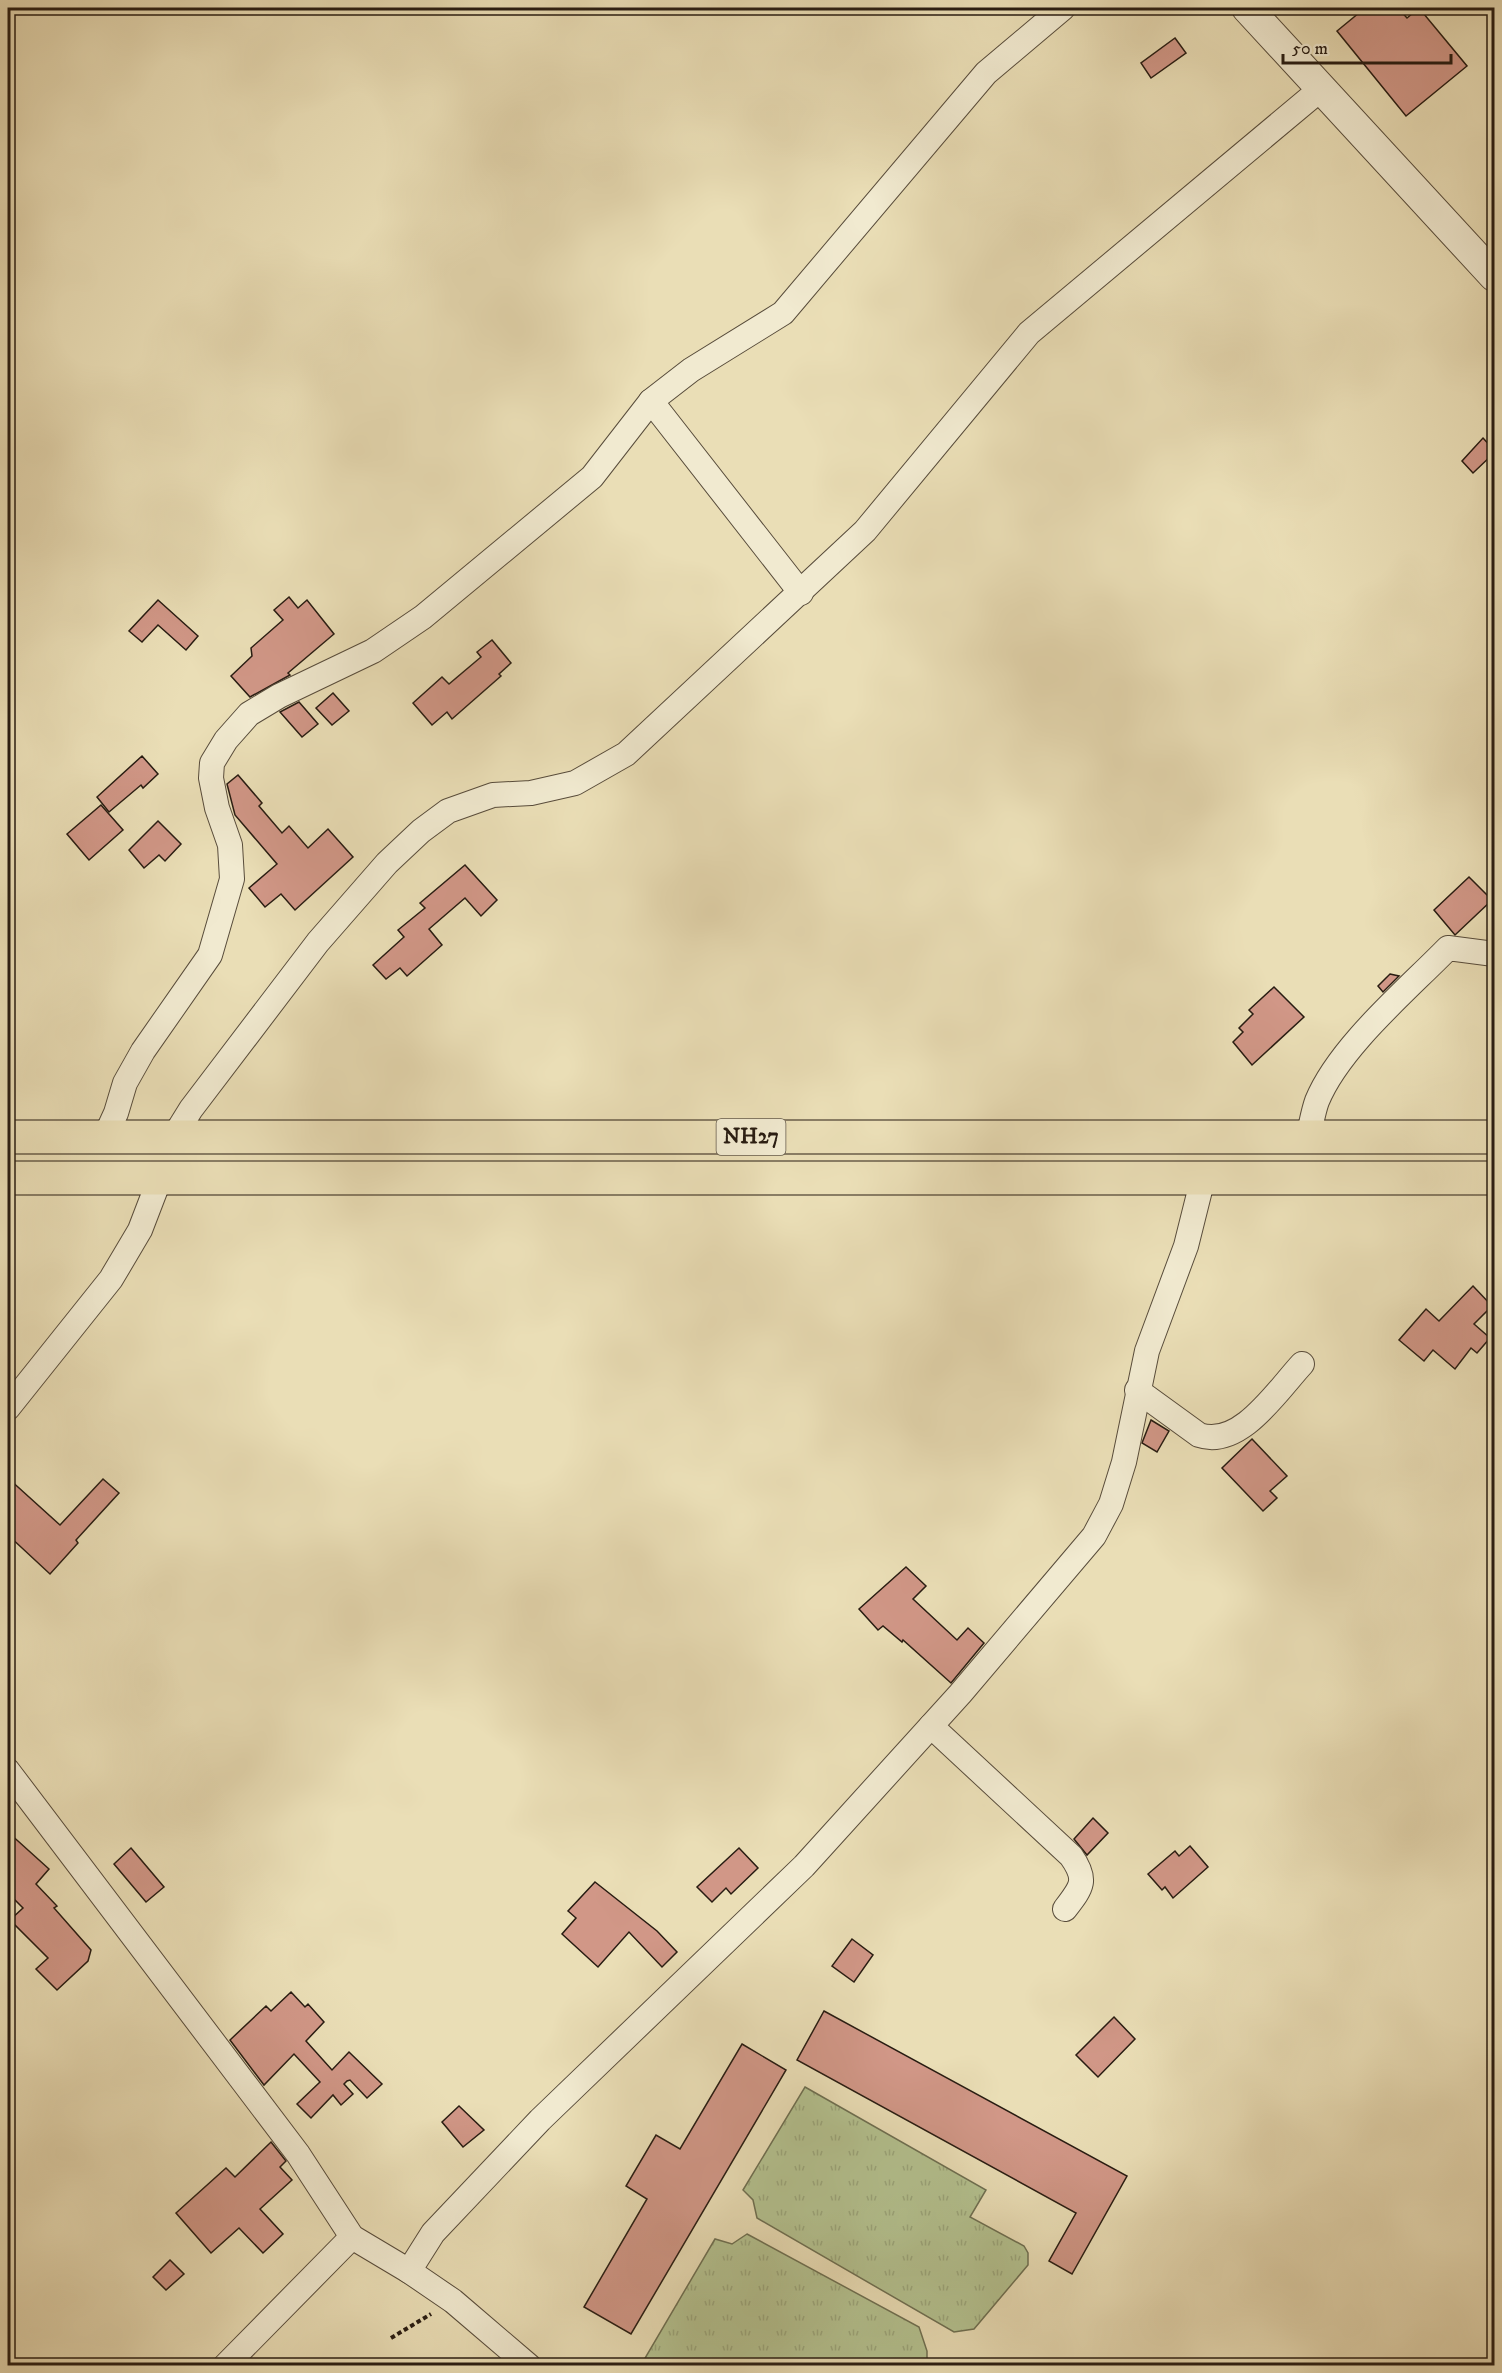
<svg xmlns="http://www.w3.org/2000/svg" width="1502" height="2373" viewBox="0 0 1502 2373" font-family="'IM FELL DW Pica',serif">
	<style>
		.grass { fill: url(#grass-tufts); stroke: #6e6f51; stroke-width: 1.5 }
		.building { fill: #d19787; stroke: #281c12; stroke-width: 1.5 }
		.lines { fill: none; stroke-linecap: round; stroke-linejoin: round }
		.minor-casing { stroke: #584c3b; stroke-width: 26 }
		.tertiary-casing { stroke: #584c3b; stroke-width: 32 }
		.trunk-casing { stroke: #281c12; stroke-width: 35 }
		.path { stroke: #281c12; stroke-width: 4; stroke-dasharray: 4.5 3; stroke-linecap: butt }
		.minor { stroke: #f1ead0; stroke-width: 24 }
		.tertiary { stroke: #f1ead0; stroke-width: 30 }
		.trunk { stroke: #eadeb6; stroke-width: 33 }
		.labels { text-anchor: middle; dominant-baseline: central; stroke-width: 4.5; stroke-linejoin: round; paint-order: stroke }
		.shield { fill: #f1ead0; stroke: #645a4b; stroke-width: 1.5 }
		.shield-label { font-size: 21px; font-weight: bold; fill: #281c12 }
	</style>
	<defs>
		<pattern id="grass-tufts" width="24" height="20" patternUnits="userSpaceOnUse" patternTransform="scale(1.5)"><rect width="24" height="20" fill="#b4c290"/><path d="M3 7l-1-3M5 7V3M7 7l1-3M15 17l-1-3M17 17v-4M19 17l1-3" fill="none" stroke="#9ba67b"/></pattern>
	</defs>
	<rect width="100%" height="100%" fill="#eadeb6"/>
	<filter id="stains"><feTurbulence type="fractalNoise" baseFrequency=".00333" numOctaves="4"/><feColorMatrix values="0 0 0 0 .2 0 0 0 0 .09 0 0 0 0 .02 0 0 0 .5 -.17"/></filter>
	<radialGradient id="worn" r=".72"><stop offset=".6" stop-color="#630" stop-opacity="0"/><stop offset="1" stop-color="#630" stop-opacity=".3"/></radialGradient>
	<g class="grass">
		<path d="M 805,2087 L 986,2190 L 970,2217 L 1024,2246 L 1028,2253 L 1028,2265 L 974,2329 L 954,2332 L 757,2218 L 753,2200 L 743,2190 Z"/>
		<path d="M 747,2234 L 919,2327 L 927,2351 L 927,2365 L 641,2365 L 715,2239 L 732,2244 Z"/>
	</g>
	<g class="building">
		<path d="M 1365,8 L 1398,8 L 1407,18 L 1419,8 L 1467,66 L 1406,116 L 1337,31 Z"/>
		<path d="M 1175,38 L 1186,53 L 1151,78 L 1141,63 Z"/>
		<path d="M 1483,438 L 1494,450 L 1494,453 L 1473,473 L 1462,461 Z"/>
		<path d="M 289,597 L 298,608 L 307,600 L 334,634 L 288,673 L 290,675 L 250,697 L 231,676 L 252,656 L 251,648 L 283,620 L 274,610 Z"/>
		<path d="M 158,600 L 198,636 L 186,650 L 158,625 L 142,642 L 129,631 Z"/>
		<path d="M 492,640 L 511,663 L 499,674 L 501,676 L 452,719 L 447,712 L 432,725 L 413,703 L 442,677 L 449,684 L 481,657 L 477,652 Z"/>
		<path d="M 333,693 L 349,711 L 332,725 L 316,708 Z"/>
		<path d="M 299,702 L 318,724 L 302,737 L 280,712 Z"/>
		<path d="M 142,756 L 158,774 L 143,788 L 141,785 L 109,812 L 97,797 Z"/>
		<path d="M 238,775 L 262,803 L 259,806 L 282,833 L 289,826 L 308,848 L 328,829 L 353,857 L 295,910 L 281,894 L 265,907 L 249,888 L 277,864 L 235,815 L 227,784 Z"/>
		<path d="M 101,805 L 123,830 L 89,860 L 67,834 Z"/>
		<path d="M 158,821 L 181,844 L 165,861 L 159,855 L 144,868 L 129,850 Z"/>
		<path d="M 465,865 L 497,900 L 481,916 L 465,898 L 429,929 L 442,945 L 407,976 L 400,968 L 386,979 L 373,965 L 404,937 L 398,930 L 425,908 L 420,903 Z"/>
		<path d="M 1469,877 L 1492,900 L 1455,935 L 1434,910 Z"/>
		<path d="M 1390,974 L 1399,976 L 1383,992 L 1378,986 Z"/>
		<path d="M 1274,987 L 1304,1017 L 1252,1065 L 1233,1042 L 1243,1032 L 1239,1028 L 1253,1014 L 1249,1010 Z"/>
		<path d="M 1473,1286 L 1492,1306 L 1474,1324 L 1490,1338 L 1477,1353 L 1471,1348 L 1455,1369 L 1433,1350 L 1424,1361 L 1399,1340 L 1426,1309 L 1439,1321 Z"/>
		<path d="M 1151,1420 L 1169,1431 L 1157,1452 L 1142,1443 Z"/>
		<path d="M 1252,1439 L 1287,1476 L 1270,1491 L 1277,1498 L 1263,1511 L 1222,1468 Z"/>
		<path d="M 8,1478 L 60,1525 L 103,1479 L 119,1493 L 76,1540 L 78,1543 L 50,1574 L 8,1535 Z"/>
		<path d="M 906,1567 L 926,1586 L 913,1599 L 957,1640 L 968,1628 L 984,1643 L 951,1683 L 903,1640 L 902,1642 L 883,1626 L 878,1630 L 859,1609 Z"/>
		<path d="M 1093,1818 L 1108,1833 L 1087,1855 L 1074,1839 Z"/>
		<path d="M 8,1832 L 49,1869 L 36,1884 L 57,1906 L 54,1908 L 91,1950 L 88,1961 L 57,1990 L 36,1969 L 48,1958 L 10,1920 L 23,1908 L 8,1893 Z"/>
		<path d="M 1190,1846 L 1208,1867 L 1173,1898 L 1165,1887 L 1162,1890 L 1148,1874 L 1175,1851 L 1179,1856 Z"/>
		<path d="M 131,1848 L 164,1887 L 146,1902 L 114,1864 Z"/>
		<path d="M 739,1848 L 758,1868 L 731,1894 L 726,1888 L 712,1902 L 697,1887 Z"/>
		<path d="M 595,1882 L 657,1931 L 677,1952 L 662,1967 L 629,1932 L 598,1967 L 562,1934 L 576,1918 L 568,1911 Z"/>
		<path d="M 852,1939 L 873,1955 L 854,1982 L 832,1966 Z"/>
		<path d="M 291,1992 L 305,2007 L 308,2004 L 324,2022 L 306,2041 L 332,2070 L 349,2052 L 382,2084 L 367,2098 L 350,2080 L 347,2081 L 344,2084 L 353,2094 L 341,2105 L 333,2095 L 311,2118 L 297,2104 L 320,2082 L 294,2054 L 264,2085 L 230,2040 L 266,2006 L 271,2011 Z"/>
		<path d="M 824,2011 L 1127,2176 L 1072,2274 L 1049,2261 L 1076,2213 L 797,2060 Z"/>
		<path d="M 1114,2017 L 1135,2039 L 1098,2077 L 1076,2055 Z"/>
		<path d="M 742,2044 L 786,2070 L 631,2334 L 584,2307 L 647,2199 L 626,2186 L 656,2135 L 680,2149 Z"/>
		<path d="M 459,2106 L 484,2130 L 463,2147 L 442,2122 Z"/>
		<path d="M 271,2142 L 286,2161 L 280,2167 L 292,2180 L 260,2209 L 283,2234 L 263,2253 L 239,2228 L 211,2253 L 176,2213 L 226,2168 L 235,2177 Z"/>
		<path d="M 170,2260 L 184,2274 L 166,2290 L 153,2277 Z"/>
	</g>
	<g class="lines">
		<defs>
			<g id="minor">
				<path d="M 651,401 L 801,593"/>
				<path d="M 105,1137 L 116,1113 L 125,1083 L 143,1051 L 210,955 L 232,879 L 230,845 L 217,808 L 211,778 L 212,763 L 226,740 L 249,714 L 279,696 L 373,651 L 423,617 L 592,477 L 651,401 L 691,370 L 783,313 L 986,73 L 1063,8"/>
				<path d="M 1308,1137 C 1311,1126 1313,1112 1317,1101 C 1339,1047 1407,990 1448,948 L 1494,954"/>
				<path d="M 173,1138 L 191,1109 L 318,942 L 387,863 L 421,831 L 448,811 L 493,795 L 531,793 L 575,783 L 626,754 L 865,531 L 1029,333 L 1322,88"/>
				<path d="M 1137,1390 L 1199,1435 C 1240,1449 1277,1391 1302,1364"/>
				<path d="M 8,1408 L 111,1279 L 140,1230 L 160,1178"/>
				<path d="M 931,1726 L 1071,1856 C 1088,1880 1082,1887 1065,1909"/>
				<path d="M 8,1771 L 298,2154 L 352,2237 L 409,2271 L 433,2233 L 540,2120 L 804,1866 L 960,1694 L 1094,1536 L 1111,1504 L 1124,1462 L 1147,1351 L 1186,1246 L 1203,1178"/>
				<path d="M 409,2271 L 453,2301 L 529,2366"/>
				<path d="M 225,2366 L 352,2237"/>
			</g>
			<path id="tertiary" d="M 1247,8 L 1494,276"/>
			<g id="trunk">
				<path d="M 8,1137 L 1494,1137"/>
				<path d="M 8,1178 L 1494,1178"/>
			</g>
		</defs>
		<use href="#minor" class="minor-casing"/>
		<use href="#tertiary" class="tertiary-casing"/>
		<use href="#trunk" class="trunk-casing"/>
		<path class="path" d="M 391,2338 L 431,2314"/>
		<use href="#minor" class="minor"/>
		<use href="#tertiary" class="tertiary"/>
		<use href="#trunk" class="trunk"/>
	</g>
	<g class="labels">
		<rect class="shield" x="716.5" y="1119" width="69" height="36" rx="4.5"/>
		<g class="shield-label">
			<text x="751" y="1137">NH27</text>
		</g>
	</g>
	<rect width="1502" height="2373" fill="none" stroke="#eadeb6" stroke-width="30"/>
	<rect x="9" y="9" width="1484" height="2355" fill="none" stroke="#281c12" stroke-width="3"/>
	<rect x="15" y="15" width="1472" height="2343" fill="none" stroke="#281c12" stroke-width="1.5"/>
	<path d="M1283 54v9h168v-9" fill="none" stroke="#281c12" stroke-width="3"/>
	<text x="1292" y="54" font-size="18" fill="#281c12" stroke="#f1ead0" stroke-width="4.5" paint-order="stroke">50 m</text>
	<rect width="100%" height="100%" filter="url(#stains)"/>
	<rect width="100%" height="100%" fill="url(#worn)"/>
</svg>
